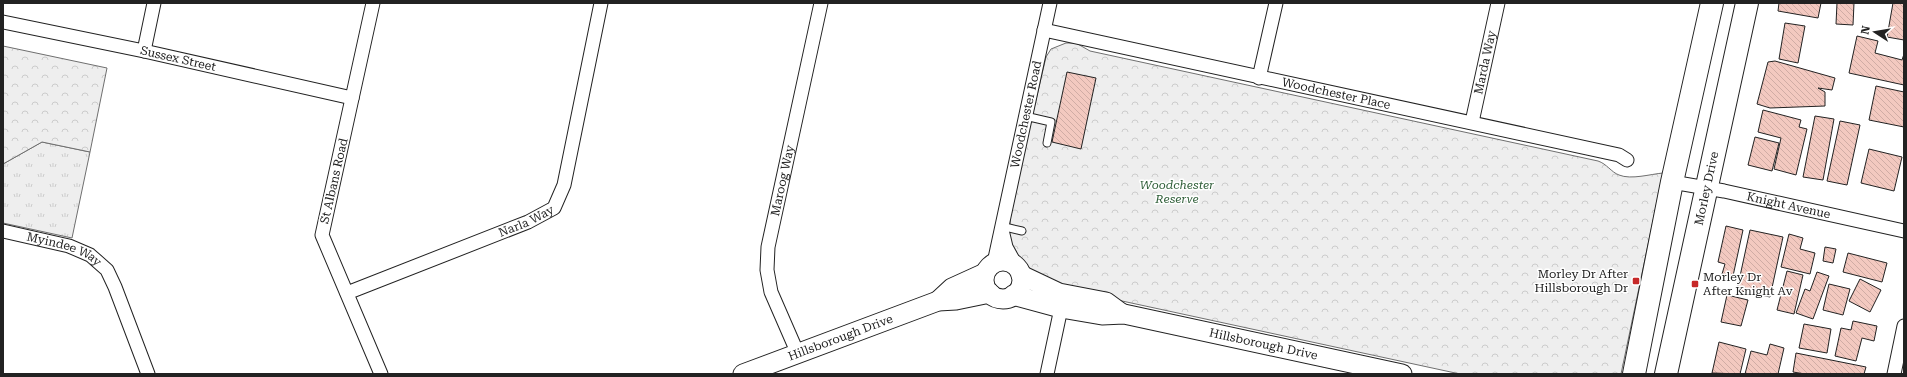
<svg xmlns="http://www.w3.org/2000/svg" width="1907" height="377" viewBox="0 0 1907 377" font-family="'Roboto Serif',serif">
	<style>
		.grass { fill: url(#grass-tufts); stroke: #6f6f6f }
		.park { fill: url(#park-crowns); stroke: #6f6f6f }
		.building { fill: url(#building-back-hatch); stroke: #222 }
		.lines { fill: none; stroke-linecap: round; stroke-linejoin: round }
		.lane-casing { stroke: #222; stroke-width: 9 }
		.street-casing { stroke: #222; stroke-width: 15 }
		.secondary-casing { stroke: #222; stroke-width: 21 }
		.highway-casing { stroke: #222; stroke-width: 24 }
		.lane { stroke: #fff; stroke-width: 7 }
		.street { stroke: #fff; stroke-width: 13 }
		.secondary { stroke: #fff; stroke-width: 19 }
		.highway { stroke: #fff; stroke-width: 22 }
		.poi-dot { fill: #c62828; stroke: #fff; stroke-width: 1.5 }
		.labels { text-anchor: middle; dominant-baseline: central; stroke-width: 3; stroke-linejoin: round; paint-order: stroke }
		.street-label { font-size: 12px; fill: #222; stroke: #fff }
		.park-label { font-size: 12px; font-style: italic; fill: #2f5e38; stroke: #fff }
		.poi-label { font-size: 12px; fill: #222; stroke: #fff; text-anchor: end }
	</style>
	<defs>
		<pattern id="grass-tufts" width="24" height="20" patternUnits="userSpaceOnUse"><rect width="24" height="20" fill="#eee"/><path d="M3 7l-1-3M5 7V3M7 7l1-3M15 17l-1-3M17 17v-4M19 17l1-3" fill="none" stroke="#ccc"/></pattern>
		<pattern id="park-crowns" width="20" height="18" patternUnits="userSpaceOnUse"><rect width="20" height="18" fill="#eee"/><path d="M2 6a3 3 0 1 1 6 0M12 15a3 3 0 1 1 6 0" fill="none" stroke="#ccc"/></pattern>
		<pattern id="building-back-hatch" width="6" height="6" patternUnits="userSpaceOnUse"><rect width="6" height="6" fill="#f3c9c0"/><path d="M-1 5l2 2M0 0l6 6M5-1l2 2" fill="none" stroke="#d0aca5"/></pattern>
	</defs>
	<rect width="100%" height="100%" fill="#fff"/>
	<path class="grass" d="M 42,142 L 90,152 L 72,238 L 3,223 L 3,164 Z"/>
	<g class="park">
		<path d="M 1066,43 L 1076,43 L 1090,51 L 1598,161 C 1607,164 1611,172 1619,175 C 1631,180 1651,174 1663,173 L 1621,374 L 1460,374 L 1048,285 L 1030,278 L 1009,241 L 1011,207 L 1046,57 L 1051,49 Z"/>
		<path d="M 3,46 L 107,68 L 90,152 L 42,142 L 3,164 Z"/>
	</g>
	<g class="building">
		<path d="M 1779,3 L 1821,3 L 1818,18 L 1778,11 Z"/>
		<path d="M 1837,3 L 1854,3 L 1853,25 L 1836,24 Z"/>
		<path d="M 1893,3 L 1904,3 L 1904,40 L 1887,37 Z"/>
		<path d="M 1785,23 L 1805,26 L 1798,63 L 1779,59 Z"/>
		<path d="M 1857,36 L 1878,41 L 1875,53 L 1902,60 L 1904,54 L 1904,85 L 1849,73 Z"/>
		<path d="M 1775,61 L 1835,78 L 1832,90 L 1818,88 L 1825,92 L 1825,106 L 1770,108 L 1757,104 L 1768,62 Z"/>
		<path d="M 1067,72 L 1096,78 L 1081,149 L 1052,142 Z"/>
		<path d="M 1876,86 L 1904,92 L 1904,127 L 1869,120 Z"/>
		<path d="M 1763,110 L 1801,120 L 1799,127 L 1807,129 L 1796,175 L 1774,169 L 1781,138 L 1758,132 Z"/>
		<path d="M 1815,116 L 1834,119 L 1823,180 L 1803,177 Z"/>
		<path d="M 1840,121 L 1860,125 L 1847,185 L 1827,181 Z"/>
		<path d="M 1755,137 L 1779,143 L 1772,171 L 1748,165 Z"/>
		<path d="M 1869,149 L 1902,157 L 1894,191 L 1861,183 Z"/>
		<path d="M 1726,226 L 1743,230 L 1733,276 L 1722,274 L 1725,264 L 1718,262 Z"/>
		<path d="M 1750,230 L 1783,237 L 1770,297 L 1737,290 Z"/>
		<path d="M 1789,234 L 1803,238 L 1800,249 L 1815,253 L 1810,274 L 1781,267 Z"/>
		<path d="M 1825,247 L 1836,249 L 1833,263 L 1823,261 Z"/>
		<path d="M 1848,253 L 1887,263 L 1882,282 L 1843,272 Z"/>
		<path d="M 1787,271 L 1803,275 L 1794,314 L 1777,310 Z"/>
		<path d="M 1817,272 L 1829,276 L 1813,319 L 1796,313 L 1805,289 L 1810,291 Z"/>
		<path d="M 1860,279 L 1881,290 L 1870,312 L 1849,301 Z"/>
		<path d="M 1829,284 L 1850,289 L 1843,315 L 1823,310 Z"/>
		<path d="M 1727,295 L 1748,300 L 1741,326 L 1721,322 Z"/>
		<path d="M 1853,321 L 1877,326 L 1874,341 L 1862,338 L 1856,361 L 1835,356 L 1841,328 L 1851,330 Z"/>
		<path d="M 1804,324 L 1831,329 L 1827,353 L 1799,348 Z"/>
		<path d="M 1719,342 L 1746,349 L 1740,374 L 1712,373 Z"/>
		<path d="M 1770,344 L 1784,348 L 1778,374 L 1745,374 L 1751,351 L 1767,355 Z"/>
		<path d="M 1796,353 L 1866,367 L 1864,374 L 1805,374 L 1793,372 Z"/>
	</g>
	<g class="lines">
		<defs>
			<g id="lane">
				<path d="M 1025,116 L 1051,122 L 1047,143"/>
				<path d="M 1001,226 L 1022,231"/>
			</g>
			<g id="street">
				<path d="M 373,3 L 322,235 L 381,374"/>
				<path id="s1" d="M 3,22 L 144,51 L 352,98"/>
				<path id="s2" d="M 1044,30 L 1619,155 L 1627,160"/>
				<path d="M 144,51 L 154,3"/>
				<path d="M 1259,78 L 1276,3"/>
				<path id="s3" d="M 1472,122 L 1498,3"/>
				<path id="s4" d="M 1672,182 L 1724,191 L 1904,231"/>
				<path d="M 1002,230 L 1006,247 L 1018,269"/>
				<path id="s5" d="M 3,231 L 69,246 L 90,255 L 107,270 L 115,287 L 148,374"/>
				<path id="s6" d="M 994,263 L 1050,3"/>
				<path id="s7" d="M 347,293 L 528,222 L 554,208 L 564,185 L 601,3"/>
				<path id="s8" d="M 798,354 L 771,292 L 767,270 L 768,247 L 821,3"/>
				<path d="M 1047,374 L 1063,299"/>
				<path d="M 1894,374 L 1904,326"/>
			</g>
			<g id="secondary">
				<circle cx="1003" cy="280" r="19"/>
				<path d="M 1021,275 L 1059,293 L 1106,302 L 1121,313"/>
				<path id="s9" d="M 1013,295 L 1061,308 L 1102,315 L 1124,314 L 1402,374"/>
				<path d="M 938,301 L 952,288 L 985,273"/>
				<path id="s10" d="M 743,374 L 938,301 L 956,300 L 990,293"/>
			</g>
			<g id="highway">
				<path d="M 1634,374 L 1672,182 L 1712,3"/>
				<path id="s11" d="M 1666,374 L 1747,3"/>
			</g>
		</defs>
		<use href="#lane" class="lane-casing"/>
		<use href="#street" class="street-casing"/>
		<use href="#secondary" class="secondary-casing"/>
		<use href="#highway" class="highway-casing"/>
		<use href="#lane" class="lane"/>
		<use href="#street" class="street"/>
		<use href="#secondary" class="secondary"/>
		<use href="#highway" class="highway"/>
	</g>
	<g class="poi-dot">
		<rect x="1632" y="277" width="8" height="8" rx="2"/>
		<rect x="1691" y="280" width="8" height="8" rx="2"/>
	</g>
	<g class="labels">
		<g class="street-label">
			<text stroke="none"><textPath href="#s1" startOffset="179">Sussex Street</textPath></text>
			<text stroke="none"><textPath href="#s3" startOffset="61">Marda Way</textPath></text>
			<text stroke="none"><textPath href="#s2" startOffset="299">Woodchester Place</textPath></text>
			<text stroke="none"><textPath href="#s6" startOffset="152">Woodchester Road</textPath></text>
			<text stroke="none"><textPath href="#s8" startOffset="181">Maroog Way</textPath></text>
			<text transform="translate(334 181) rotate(-77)">St Albans Road</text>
			<text stroke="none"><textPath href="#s11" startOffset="190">Morley Drive</textPath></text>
			<text stroke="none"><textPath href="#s4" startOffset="119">Knight Avenue</textPath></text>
			<text stroke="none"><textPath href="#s7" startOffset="193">Narla Way</textPath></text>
			<text stroke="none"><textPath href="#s5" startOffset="64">Myindee Way</textPath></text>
			<text stroke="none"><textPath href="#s10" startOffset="104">Hillsborough Drive</textPath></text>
			<text stroke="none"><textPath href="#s9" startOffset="256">Hillsborough Drive</textPath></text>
		</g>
		<g class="park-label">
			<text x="1177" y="185">Woodchester<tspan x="1177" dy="14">Reserve</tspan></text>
		</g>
		<g class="poi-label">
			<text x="1628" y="274">Morley Dr After<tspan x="1628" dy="14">Hillsborough Dr</tspan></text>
			<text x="1703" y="277" text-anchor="start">Morley Dr<tspan x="1703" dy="14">After Knight Av</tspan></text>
		</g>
	</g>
	<rect width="1907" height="377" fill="none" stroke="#222222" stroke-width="8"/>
	<g transform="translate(1875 32) rotate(282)" stroke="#ffffff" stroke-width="3" paint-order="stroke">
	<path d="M0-3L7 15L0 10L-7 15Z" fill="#222222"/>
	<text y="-6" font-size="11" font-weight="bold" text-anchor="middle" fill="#222222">N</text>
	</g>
</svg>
